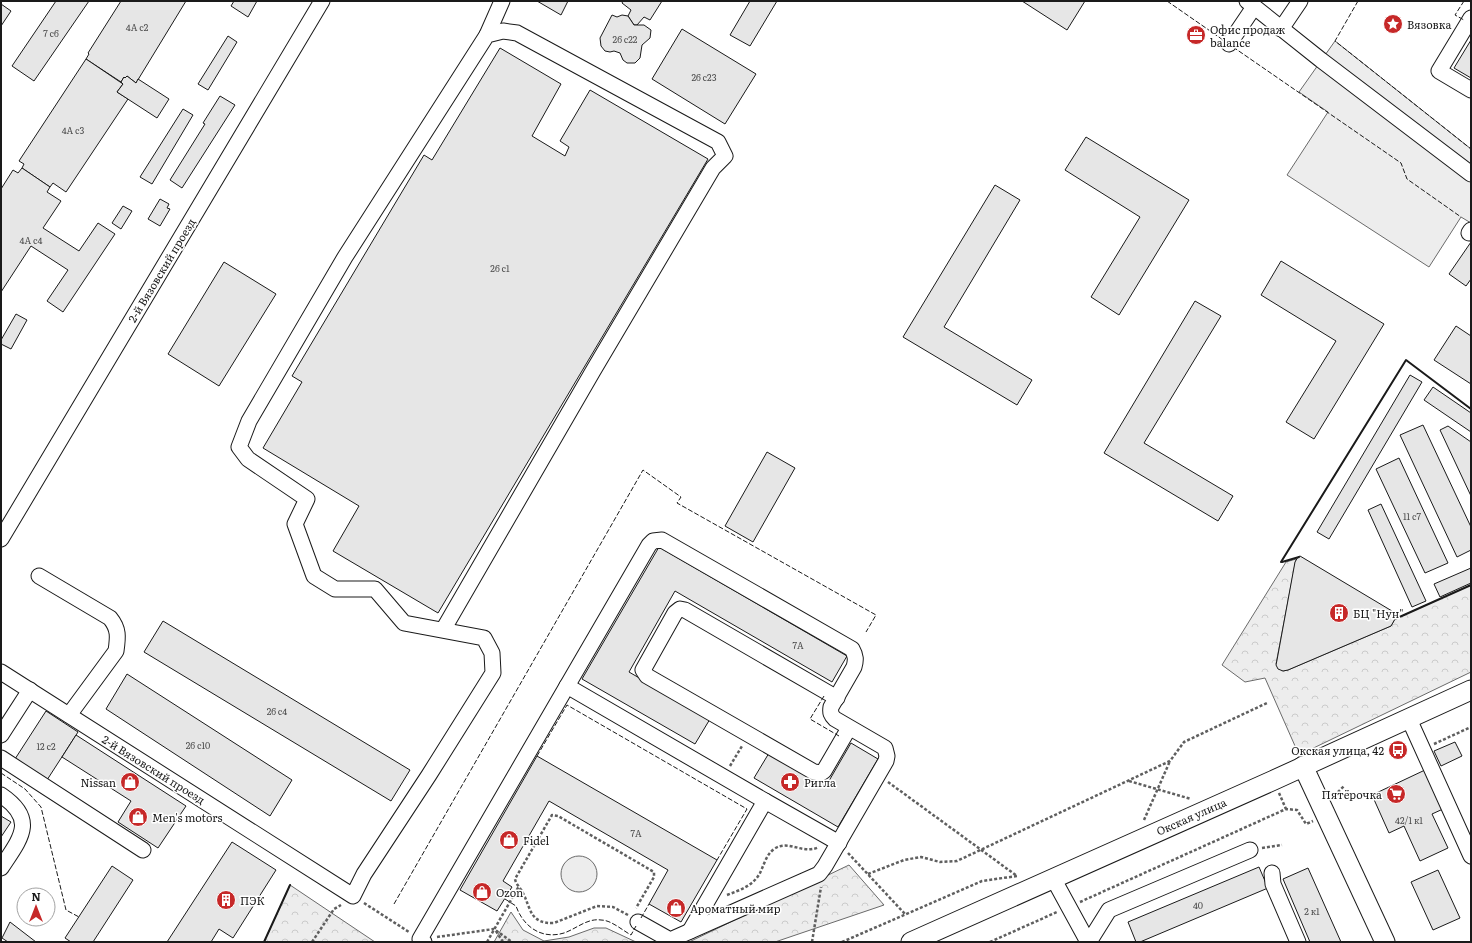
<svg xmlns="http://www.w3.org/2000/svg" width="1472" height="943" viewBox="0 0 1472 943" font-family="Literata,serif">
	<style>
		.built { fill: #ededed; stroke: #6a6a6a }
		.forest { fill: url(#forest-crowns); stroke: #6a6a6a }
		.building { fill: #e6e6e6; stroke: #1a1a1a }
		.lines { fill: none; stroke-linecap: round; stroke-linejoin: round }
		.minor-casing { stroke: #1a1a1a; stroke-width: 17 }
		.major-casing { stroke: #1a1a1a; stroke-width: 21 }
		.path { stroke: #5f5f5f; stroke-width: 2.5; stroke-dasharray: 3 2; stroke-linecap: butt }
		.minor { stroke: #fff; stroke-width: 15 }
		.major { stroke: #fff; stroke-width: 19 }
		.fence { stroke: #1a1a1a; stroke-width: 1; stroke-dasharray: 5 2; stroke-linecap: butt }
		.wall { stroke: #1a1a1a; stroke-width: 2 }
		.labels { text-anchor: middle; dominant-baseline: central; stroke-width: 3; stroke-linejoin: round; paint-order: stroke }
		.number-label { font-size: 9px; fill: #4d4d4d }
		.poi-label { font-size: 11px; fill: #1a1a1a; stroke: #fff; text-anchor: start }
		.street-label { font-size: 11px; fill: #1a1a1a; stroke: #fff }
	</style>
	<defs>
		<pattern id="forest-crowns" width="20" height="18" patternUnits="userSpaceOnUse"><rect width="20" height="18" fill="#ededed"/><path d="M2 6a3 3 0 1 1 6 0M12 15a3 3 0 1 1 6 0" fill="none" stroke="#cbcbcb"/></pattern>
	</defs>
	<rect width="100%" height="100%" fill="#fff"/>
	<g class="built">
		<path d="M 1335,41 L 1471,149 L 1471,223 L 1461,217 L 1429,267 L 1287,175 L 1328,112 L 1299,92 Z"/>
		<circle cx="579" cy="874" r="18"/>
	</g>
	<g class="forest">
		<path d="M 1296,559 L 1276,664 L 1283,671 L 1288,670 L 1391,626 L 1395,619 L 1471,585 L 1471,672 L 1299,755 L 1265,678 L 1245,682 L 1222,665 L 1286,562 Z"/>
		<path d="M 849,865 L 884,905 L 775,942 L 689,942 Z"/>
		<path d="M 290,885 L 372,940 L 375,942 L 264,942 Z"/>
		<path d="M 511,912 L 523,930 L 544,941 L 569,937 L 594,928 L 606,928 L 636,942 L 494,942 Z"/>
	</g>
	<g class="building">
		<path d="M 56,1 L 89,1 L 34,81 L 12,66 Z"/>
		<path d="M 121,1 L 186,1 L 136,83 L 127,76 L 125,78 L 124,77 L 121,82 L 86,59 L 89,54 L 88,53 Z"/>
		<path d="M 234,1 L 257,1 L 248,17 L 231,6 Z"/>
		<path d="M 537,1 L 568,1 L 561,15 Z"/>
		<path d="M 623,1 L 662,1 L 650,20 L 644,17 L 637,25 L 634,25 L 628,16 L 631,10 L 622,3 Z"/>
		<path d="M 750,1 L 777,1 L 750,46 L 730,35 Z"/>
		<path d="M 1022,1 L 1085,1 L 1067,30 Z"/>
		<path d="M 1,4 L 11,11 L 1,26 Z"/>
		<path d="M 612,15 L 617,17 L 622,15 L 628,16 L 634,25 L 644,25 L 651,30 L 650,38 L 642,45 L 640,58 L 635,63 L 627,63 L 623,60 L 620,53 L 614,51 L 610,52 L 605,51 L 601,46 L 600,38 Z"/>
		<path d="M 682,29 L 756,74 L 725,124 L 652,79 Z"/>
		<path d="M 228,36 L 237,42 L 208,90 L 198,84 Z"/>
		<path d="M 1471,40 L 1471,78 L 1454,68 Z"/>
		<path d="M 500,48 L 561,84 L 532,136 L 565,156 L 569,147 L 560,141 L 590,90 L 708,159 L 438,613 L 333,551 L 359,506 L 263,448 L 302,382 L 292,376 L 424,155 L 432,160 Z"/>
		<path d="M 86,59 L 123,84 L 117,92 L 128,99 L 66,192 L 53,183 L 50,187 L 22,168 L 24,164 L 19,161 Z"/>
		<path d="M 127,76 L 136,83 L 138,79 L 169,99 L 157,118 L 117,92 L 123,84 L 121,82 L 124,77 L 125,78 Z"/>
		<path d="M 220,96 L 235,105 L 182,188 L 170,180 L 205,124 L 203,123 Z"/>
		<path d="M 183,109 L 193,115 L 152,184 L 140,177 Z"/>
		<path d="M 1086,137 L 1189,200 L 1119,315 L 1091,297 L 1140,217 L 1065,170 Z"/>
		<path d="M 22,168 L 50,187 L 47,192 L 61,201 L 43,228 L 79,251 L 98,223 L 115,234 L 63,312 L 47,301 L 68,270 L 31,246 L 1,292 L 1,189 L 13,170 L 18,173 Z"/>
		<path d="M 995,185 L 1020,200 L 944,327 L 1032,380 L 1017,405 L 903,337 Z"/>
		<path d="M 160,199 L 169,204 L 167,208 L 170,209 L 160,226 L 148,219 Z"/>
		<path d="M 123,206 L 132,211 L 121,229 L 112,223 Z"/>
		<path d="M 1471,242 L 1471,279 L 1466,286 L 1449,274 Z"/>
		<path d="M 1281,261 L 1384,324 L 1314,439 L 1286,422 L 1336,341 L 1261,295 Z"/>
		<path d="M 224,262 L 276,294 L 219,386 L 168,354 Z"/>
		<path d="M 1195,301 L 1221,316 L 1144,443 L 1233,496 L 1218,521 L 1104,453 Z"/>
		<path d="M 16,314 L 27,320 L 11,349 L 1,344 L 1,340 Z"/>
		<path d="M 1456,326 L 1471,336 L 1471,384 L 1434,360 Z"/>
		<path d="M 1410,375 L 1422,382 L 1329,539 L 1317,532 Z"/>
		<path d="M 1433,387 L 1471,413 L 1471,432 L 1424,400 Z"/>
		<path d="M 1423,425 L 1471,527 L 1471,550 L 1457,557 L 1400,435 Z"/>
		<path d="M 1448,426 L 1471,442 L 1471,496 L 1440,430 Z"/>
		<path d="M 767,452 L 795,468 L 753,542 L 725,526 Z"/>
		<path d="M 1399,458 L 1448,563 L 1425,573 L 1376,469 Z"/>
		<path d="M 1381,504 L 1426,601 L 1412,607 L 1368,510 Z"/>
		<path d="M 659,547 L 847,656 L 832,682 L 675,591 L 629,672 L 710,719 L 695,744 L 582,679 Z"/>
		<path d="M 1300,556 L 1392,611 L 1395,619 L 1391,626 L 1288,670 L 1283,671 L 1278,669 L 1276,665 L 1277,660 L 1295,562 L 1298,557 Z"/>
		<path d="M 1471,568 L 1471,583 L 1440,597 L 1434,584 Z"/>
		<path d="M 163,621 L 410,770 L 391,801 L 144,652 Z"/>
		<path d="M 127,674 L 292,780 L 270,816 L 106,709 Z"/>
		<path d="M 46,711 L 78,732 L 47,780 L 15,759 Z"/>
		<path d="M 76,735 L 186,806 L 158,848 L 118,822 L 131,801 L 62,757 Z"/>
		<path d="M 1455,742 L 1462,756 L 1441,766 L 1434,751 Z"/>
		<path d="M 851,743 L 878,759 L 838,827 L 754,778 L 769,753 L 826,786 Z"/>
		<path d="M 537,756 L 717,860 L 681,922 L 649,904 L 668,870 L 549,801 L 503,881 L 512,887 L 497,911 L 460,890 Z"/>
		<path d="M 1425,770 L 1443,809 L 1432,814 L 1448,848 L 1420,861 L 1404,826 L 1389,833 L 1372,795 Z"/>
		<path d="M 1,816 L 11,822 L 1,837 Z"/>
		<path d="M 232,842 L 276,870 L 233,938 L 219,929 L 211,942 L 167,942 Z"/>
		<path d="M 112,866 L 133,880 L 93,942 L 71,942 L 65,938 Z"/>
		<path d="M 1259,867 L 1268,888 L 1140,942 L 1136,942 L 1128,922 Z"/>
		<path d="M 1308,868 L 1341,942 L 1310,942 L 1283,879 Z"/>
		<path d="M 1438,870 L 1460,918 L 1433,930 L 1411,882 Z"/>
		<path d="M 10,922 L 36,942 L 8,942 L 2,938 Z"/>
	</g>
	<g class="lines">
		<defs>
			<g id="minor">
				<path d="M 1247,1 L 1321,60 L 1471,174"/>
				<path d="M 1471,18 L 1439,71 L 1471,90"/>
				<path d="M 1281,29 L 1300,1"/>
				<path d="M 487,35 L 502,1"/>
				<path d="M 1229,44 L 1254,7"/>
				<path d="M 1469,233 L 1471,230"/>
				<path d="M 1,539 L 322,1"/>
				<path d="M 39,576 L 110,618 C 119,629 118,637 116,651 L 69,715"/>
				<path d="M 1,672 L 353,896 L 364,874 L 429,775 L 493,673 L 492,653 L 484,638 L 404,623 L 375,589 L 335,589 L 314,576 L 295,524 L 307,499 L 248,459 L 239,447 L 249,421 L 345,257 L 487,35 L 503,31 L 517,33 L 718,142 L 725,156 L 713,168 L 593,371 L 443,630"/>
				<path d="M 567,686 L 765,801"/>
				<path d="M 837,698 L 685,610 L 680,609 L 675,613 L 643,670 L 647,676 L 814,772 L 821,773 L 824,771 L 849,728"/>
				<path d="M 1409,719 L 1471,856"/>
				<path d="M 1,735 L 30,690"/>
				<path d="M 1,758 L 143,850"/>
				<path d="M 1,795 C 38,820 20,839 1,868"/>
				<path d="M 1272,873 L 1273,884 L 1298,942"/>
				<path d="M 1053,878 L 1088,942"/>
				<path d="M 690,931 L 765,801 L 839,843"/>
				<path d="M 424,942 L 420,939 L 649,545 L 653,541 L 662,540 L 852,649 C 856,656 856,660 854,667 L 831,707 C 830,713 831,715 835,719 L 885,748 L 887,756 L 886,761 L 825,866 L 819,874 L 670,940 L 638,922"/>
				<path d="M 1089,942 L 1109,910 L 1250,850"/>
			</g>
			<g id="major">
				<path d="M 1303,766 L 1385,942"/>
				<path d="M 911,942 L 1274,780 L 1471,690"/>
			</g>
		</defs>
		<use href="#minor" class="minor-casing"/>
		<use href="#major" class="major-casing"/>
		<g class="path">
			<path d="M 1434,744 L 1471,727"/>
			<path d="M 730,766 L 742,746"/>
			<path d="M 1129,781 L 1191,799"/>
			<path d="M 888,782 L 1017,876"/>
			<path d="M 1279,793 L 1286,809"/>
			<path d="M 1335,796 L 1335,795 L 1344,786"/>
			<path d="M 1144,820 L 1170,761"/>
			<path d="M 1262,848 L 1282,845"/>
			<path d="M 848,853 L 905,914"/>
			<path d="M 868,874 L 904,860 L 921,857 L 940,862 L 957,861 L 1170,761 L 1184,742 L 1267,703"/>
			<path d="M 727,895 C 740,890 753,886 760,873 C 764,865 766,855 774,849 C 789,839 802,855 819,847"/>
			<path d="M 1080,902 L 1286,809 L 1297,810 L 1306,824 L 1313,821"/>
			<path d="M 364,903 L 409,932"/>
			<path d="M 628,915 L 613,907 L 597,906 L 554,923 C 530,924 531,909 523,893 C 521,888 516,885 515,879 L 552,815 L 558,816 L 654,872 L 654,877 L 636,908"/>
			<path d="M 496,931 L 503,942"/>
			<path d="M 437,937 L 494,929 L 512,942"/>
			<path d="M 312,942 L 334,909 L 341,905"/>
			<path d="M 487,942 L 519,886"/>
			<path d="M 812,942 L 821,887"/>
			<path d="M 842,942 L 982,881 L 1017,876"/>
			<path d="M 990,942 L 1057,912"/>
		</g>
		<use href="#minor" class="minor"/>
		<use href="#major" class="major"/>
		<g class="fence">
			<path d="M 1167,1 L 1226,42"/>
			<path d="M 1358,1 L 1335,41 L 1471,149"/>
			<path d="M 1464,1 L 1455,15 L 1464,20"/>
			<path d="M 1233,47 L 1401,163 L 1407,179 L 1461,217"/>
			<path d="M 824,696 L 810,719 L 839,736"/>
			<path d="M 537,756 L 567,705 L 747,809 L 717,860"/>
			<path d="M 1,773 L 25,789 L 41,807 L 66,910 L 79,917"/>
			<path d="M 505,899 L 516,906 C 523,926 541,940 564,933 C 576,929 587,918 601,920 C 611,920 622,930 631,935 L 636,926"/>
			<path d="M 394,904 L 643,470 L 681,497 L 677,503 L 876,615 L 866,632"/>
			<path d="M 641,918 L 649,904"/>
		</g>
		<g class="wall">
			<path d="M 1281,562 L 1406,360 L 1471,409"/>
			<path d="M 1282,562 L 1299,557"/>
			<path d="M 1395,616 L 1395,619 L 1471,585"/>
			<path d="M 264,942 L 290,885"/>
		</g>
	</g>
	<defs>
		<symbol id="sight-disc" viewBox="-11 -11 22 22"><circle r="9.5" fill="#c62828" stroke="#fff"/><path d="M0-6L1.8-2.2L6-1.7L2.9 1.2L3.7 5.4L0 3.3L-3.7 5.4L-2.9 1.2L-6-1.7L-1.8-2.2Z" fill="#fff"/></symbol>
		<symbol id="office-disc" viewBox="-11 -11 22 22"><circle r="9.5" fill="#c62828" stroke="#fff"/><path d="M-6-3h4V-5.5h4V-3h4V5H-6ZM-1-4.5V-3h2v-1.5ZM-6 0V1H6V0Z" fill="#fff"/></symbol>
		<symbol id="building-disc" viewBox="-11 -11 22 22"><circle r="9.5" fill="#c62828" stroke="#fff"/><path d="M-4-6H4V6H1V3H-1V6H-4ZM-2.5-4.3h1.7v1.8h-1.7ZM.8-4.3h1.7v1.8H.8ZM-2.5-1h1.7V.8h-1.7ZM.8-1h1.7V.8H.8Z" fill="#fff"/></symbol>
		<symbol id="bus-disc" viewBox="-11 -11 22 22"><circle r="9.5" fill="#c62828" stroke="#fff"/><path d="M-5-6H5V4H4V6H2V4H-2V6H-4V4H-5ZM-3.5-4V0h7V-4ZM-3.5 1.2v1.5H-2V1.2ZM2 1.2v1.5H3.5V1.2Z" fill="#fff"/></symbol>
		<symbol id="shop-disc" viewBox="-11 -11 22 22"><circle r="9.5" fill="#c62828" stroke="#fff"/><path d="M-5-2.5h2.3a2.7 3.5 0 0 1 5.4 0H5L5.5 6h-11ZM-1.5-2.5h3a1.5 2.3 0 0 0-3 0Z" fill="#fff"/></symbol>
		<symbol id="pharmacy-disc" viewBox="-11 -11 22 22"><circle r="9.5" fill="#c62828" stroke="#fff"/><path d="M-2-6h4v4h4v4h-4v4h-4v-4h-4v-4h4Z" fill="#fff"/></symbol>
		<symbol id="supermarket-disc" viewBox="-11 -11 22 22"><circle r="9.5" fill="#c62828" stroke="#fff"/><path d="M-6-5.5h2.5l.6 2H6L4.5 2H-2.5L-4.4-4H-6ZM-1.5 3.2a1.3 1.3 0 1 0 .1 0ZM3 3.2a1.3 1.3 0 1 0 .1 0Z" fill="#fff"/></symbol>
	</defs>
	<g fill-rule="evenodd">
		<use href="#sight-disc" x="1382" y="13" width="22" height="22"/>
		<use href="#office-disc" x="1185" y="24" width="22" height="22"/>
		<use href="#building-disc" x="1328" y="602" width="22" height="22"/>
		<use href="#bus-disc" x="1387" y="739" width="22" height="22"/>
		<use href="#shop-disc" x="119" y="771" width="22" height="22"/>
		<use href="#pharmacy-disc" x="779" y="771" width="22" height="22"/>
		<use href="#supermarket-disc" x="1385" y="783" width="22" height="22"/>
		<use href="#shop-disc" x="127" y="806" width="22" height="22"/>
		<use href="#shop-disc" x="498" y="829" width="22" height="22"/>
		<use href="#shop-disc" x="471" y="881" width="22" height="22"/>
		<use href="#building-disc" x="215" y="889" width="22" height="22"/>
		<use href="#shop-disc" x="665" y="897" width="22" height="22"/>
	</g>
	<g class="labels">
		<g class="number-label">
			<text x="137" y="27">4А с2</text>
			<text x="51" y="33">7 с6</text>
			<text x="625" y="39">26 с22</text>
			<text x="704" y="77">26 с23</text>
			<text x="73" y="130">4А с3</text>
			<text x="31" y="240">4А с4</text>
			<text x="500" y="268">26 с1</text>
			<text x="1412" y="516">11 с7</text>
			<text x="798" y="645">7А</text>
			<text x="277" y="711">26 с4</text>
			<text x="198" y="745">26 с10</text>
			<text x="46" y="746">12 с2</text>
			<text x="1409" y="820">42/1 к1</text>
			<text x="636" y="833">7А</text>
			<text x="1198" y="905">40</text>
			<text x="1312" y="911">2 к1</text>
		</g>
		<g class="poi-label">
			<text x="1407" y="24">Вязовка</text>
			<text x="1210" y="29">Офис продаж<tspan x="1210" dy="13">balance</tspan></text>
			<text x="1353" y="613">БЦ "Нун"</text>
			<text x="1384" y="750" text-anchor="end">Окская улица, 42</text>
			<text x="116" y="782" text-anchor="end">Nissan</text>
			<text x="804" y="782">Ригла</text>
			<text x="1382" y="794" text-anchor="end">Пятёрочка</text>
			<text x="152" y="817">Men's motors</text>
			<text x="523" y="840">Fidel</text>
			<text x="496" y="892">Ozon</text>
			<text x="240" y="900">ПЭК</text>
			<text x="690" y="908">Ароматный мир</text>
		</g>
		<g class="street-label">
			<text transform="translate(161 270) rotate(-59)">2-й Вязовский проезд</text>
			<text transform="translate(154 769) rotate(32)">2-й Вязовский проезд</text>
			<text transform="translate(1191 816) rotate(-24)">Окская улица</text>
		</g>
	</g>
	<rect width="1472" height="943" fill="none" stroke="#1a1a1a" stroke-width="4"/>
	<g transform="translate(36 907)"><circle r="19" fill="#ffffff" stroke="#a3a3a3"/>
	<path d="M0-3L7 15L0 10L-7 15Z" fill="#c62828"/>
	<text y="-6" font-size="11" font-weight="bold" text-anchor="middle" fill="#1a1a1a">N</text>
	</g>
</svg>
